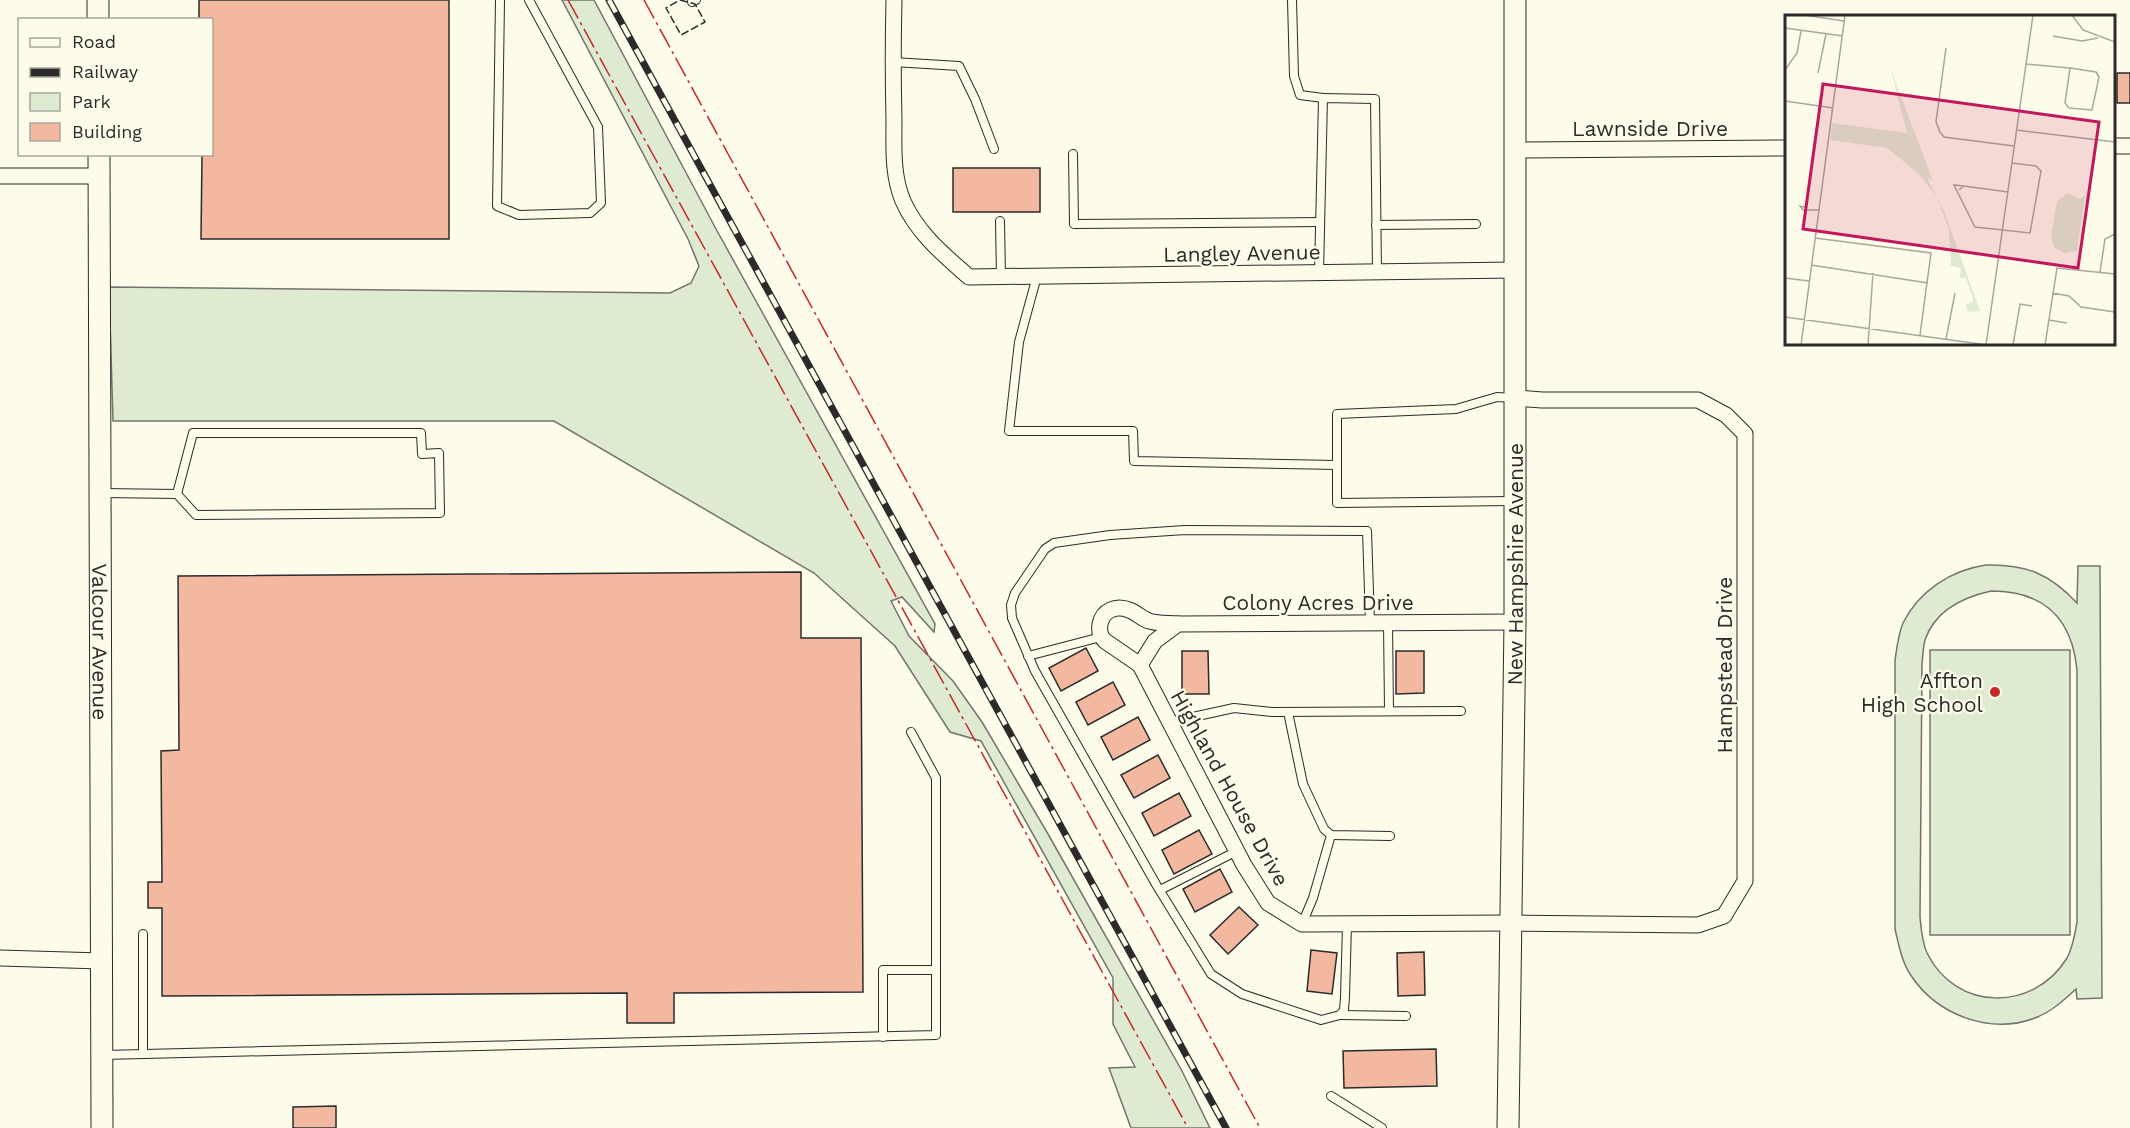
<svg xmlns="http://www.w3.org/2000/svg" width="2130" height="1128" viewBox="0 0 2130 1128" font-family="'Work Sans',sans-serif">
	<style>
		.green { fill: #deebd1; stroke: #74746e; stroke-width: 1.5; fill-rule: evenodd }
		.building { fill: #f2b8a0; stroke: #2b2b2b; stroke-width: 1.5 }
		.lines { fill: none; stroke-linecap: round; stroke-linejoin: round }
		.lane-casing { stroke: #2b2b2b; stroke-width: 10 }
		.street-casing { stroke: #2b2b2b; stroke-width: 17 }
		.secondary-casing { stroke: #2b2b2b; stroke-width: 23 }
		.lane { stroke: #fdfbea; stroke-width: 8 }
		.street { stroke: #fdfbea; stroke-width: 15 }
		.secondary { stroke: #fdfbea; stroke-width: 21 }
		.rail-casing { stroke: #2b2b2b; stroke-width: 7 }
		.rail { stroke: #fdfbea; stroke-width: 4.5; stroke-dasharray: 14; stroke-linecap: butt }
		.fence { stroke: #2b2b2b; stroke-width: 1.5; stroke-dasharray: 8 3; stroke-linecap: butt }
		.power { stroke: #c62828; stroke-width: 1.5; stroke-dasharray: 21 4.5 3 4.5; stroke-linecap: butt }
		.poi-dot { fill: #c62828; stroke: #fdfbea; stroke-width: 2 }
		.labels { text-anchor: middle; dominant-baseline: central; stroke-width: 4.5; stroke-linejoin: round; paint-order: stroke }
		.street-label { font-size: 21px; fill: #2b2b2b; stroke: #fdfbea }
		.poi-label { font-size: 21px; fill: #2b2b2b; stroke: #fdfbea; text-anchor: end }
		.inset-road { fill: none; stroke: #a9a89e; stroke-width: 1.5 }
		.view { fill: #c2185b; fill-opacity: 0.15; stroke: #c2185b; stroke-width: 3 }
		.inset-edge { fill: none; stroke: #2b2b2b; stroke-width: 3 }
	</style>
	<rect width="100%" height="100%" fill="#fdfbea"/>
	<g class="green">
		<path d="M 562,0 L 594,0 L 716,229 L 935,624 L 934,632 L 902,597 L 891,601 L 909,636 L 953,681 L 982,722 L 1048,834 L 1182,1071 L 1210,1128 L 1131,1128 L 1109,1068 L 1135,1067 L 1113,1024 L 1113,978 L 981,741 L 950,732 L 895,646 L 814,573 L 554,421 L 113,421 L 109,287 L 670,293 L 691,283 L 699,266 L 688,239 Z"/>
		<path d="M 1986,565 C 2026,564 2050,574 2077,603 L 2078,566 L 2100,566 L 2102,998 L 2077,999 L 2076,989 C 2063,1001 2051,1012 2035,1018 C 1990,1035 1938,1015 1912,977 C 1902,963 1899,946 1895,929 L 1895,660 C 1897,648 1898,635 1903,623 C 1919,591 1951,570 1986,565 ZM 1991,591 C 2044,591 2072,618 2077,670 L 2077,922 C 2075,934 2073,947 2067,958 C 2034,1012 1956,1012 1927,953 C 1922,942 1921,929 1920,917 L 1922,663 C 1923,656 1923,647 1925,640 C 1935,610 1964,597 1991,591 Z"/>
		<rect x="1930" y="650" width="140" height="285"/>
	</g>
	<g class="building">
		<path d="M 199,0 L 449,0 L 449,239 L 201,239 L 202,154 L 212,154 L 212,20 L 199,20 Z"/>
		<rect x="2117" y="73" width="13" height="30"/>
		<rect x="953" y="168" width="87" height="44"/>
		<path d="M 801,572 L 801,638 L 861,638 L 863,992 L 674,993 L 674,1023 L 627,1023 L 627,993 L 162,996 L 162,908 L 148,908 L 148,882 L 162,882 L 161,751 L 179,750 L 178,576 Z"/>
		<path d="M 1086,648 L 1098,671 L 1061,691 L 1049,668 Z"/>
		<path d="M 1182,651 L 1208,651 L 1209,694 L 1182,694 Z"/>
		<path d="M 1396,651 L 1424,651 L 1424,693 L 1396,694 Z"/>
		<path d="M 1113,682 L 1125,705 L 1088,725 L 1076,702 Z"/>
		<path d="M 1138,717 L 1150,740 L 1113,760 L 1101,737 Z"/>
		<path d="M 1158,755 L 1170,778 L 1134,798 L 1121,775 Z"/>
		<path d="M 1179,793 L 1191,816 L 1154,836 L 1142,813 Z"/>
		<path d="M 1199,830 L 1212,854 L 1174,874 L 1162,850 Z"/>
		<path d="M 1220,869 L 1232,892 L 1195,912 L 1183,889 Z"/>
		<path d="M 1239,907 L 1258,925 L 1228,954 L 1210,935 Z"/>
		<path d="M 1311,950 L 1337,953 L 1332,994 L 1307,991 Z"/>
		<path d="M 1424,952 L 1425,995 L 1398,996 L 1397,953 Z"/>
		<path d="M 1436,1049 L 1437,1086 L 1344,1088 L 1343,1051 Z"/>
		<path d="M 336,1106 L 336,1128 L 293,1128 L 293,1107 Z"/>
	</g>
	<g class="lines">
		<defs>
			<g id="lane">
				<path d="M 500,0 L 497,206 L 519,215 L 590,213 L 601,203 L 598,127 L 529,0"/>
				<path d="M 1292,0 L 1294,76 L 1300,95 L 1323,98"/>
				<path d="M 692,2 L 696,0"/>
				<path d="M 893,62 L 959,66 L 975,99 L 994,149"/>
				<path d="M 1073,154 L 1074,224 L 1320,222"/>
				<path d="M 1000,221 L 1001,277"/>
				<path d="M 1376,225 L 1476,224"/>
				<path d="M 1319,273 L 1323,98 L 1375,99 L 1377,273"/>
				<path d="M 1037,276 L 1019,342 L 1009,431 L 1133,431 L 1134,461 L 1337,465"/>
				<path d="M 102,493 L 177,494 L 196,515 L 440,513 L 439,453 L 422,454 L 421,433 L 193,433 L 177,494"/>
				<path d="M 1513,501 L 1337,503 L 1337,414 L 1456,409 L 1497,397 L 1514,398"/>
				<path d="M 1388,623 L 1389,711"/>
				<path d="M 1028,656 L 1101,637"/>
				<path d="M 1288,712 L 1303,784 L 1324,829 L 1331,835 L 1390,836"/>
				<path d="M 1170,722 L 1234,708 L 1272,712 L 1461,711"/>
				<path d="M 1160,890 L 1237,851"/>
				<path d="M 1302,924 L 1313,898 L 1331,835"/>
				<path d="M 1347,925 L 1345,997 L 1344,1010 L 1340,1015 L 1321,1020 L 1242,994 L 1211,974 L 1157,886 L 1035,671 L 1012,618 L 1011,605 L 1015,593 L 1045,549 L 1054,543 L 1110,535 L 1185,530 L 1367,531 L 1370,623"/>
				<path d="M 1340,1015 L 1406,1016"/>
				<path d="M 883,1037 L 883,970 L 936,970"/>
				<path d="M 143,1054 L 143,934"/>
				<path d="M 103,1055 L 936,1035 L 936,778 L 911,732"/>
				<path d="M 1331,1096 L 1382,1128"/>
			</g>
			<g id="street">
				<path d="M 894,0 C 893,40 893,80 894,120 C 894,147 892,175 903,201 C 917,233 944,255 969,277 L 1515,270"/>
				<path d="M 2114,146 L 2130,146"/>
				<path d="M 1515,150 L 1786,148"/>
				<path d="M 0,176 L 99,176"/>
				<path d="M 1178,624 C 1169,623 1158,624 1149,621 C 1142,619 1136,612 1129,610 C 1116,605 1103,610 1100,624 C 1099,632 1100,636 1105,641 L 1140,665 L 1244,865 L 1268,903 L 1302,924 L 1511,923 L 1698,925 L 1724,916 L 1745,881 L 1745,434 L 1726,415 L 1698,400 L 1542,400 L 1516,398"/>
				<path d="M 1140,665 L 1155,641 L 1178,624 L 1515,622"/>
				<path d="M 0,958 L 101,961"/>
			</g>
			<g id="secondary">
				<path d="M 98,0 L 98,20"/>
				<path id="s1" d="M 99,154 L 102,1128"/>
				<path id="s2" d="M 1508,1128 L 1515,622 L 1515,0"/>
			</g>
		</defs>
		<use href="#lane" class="lane-casing"/>
		<use href="#street" class="street-casing"/>
		<use href="#secondary" class="secondary-casing"/>
		<use href="#lane" class="lane"/>
		<use href="#street" class="street"/>
		<use href="#secondary" class="secondary"/>
		<defs>
			<path id="rail" d="M 609,0 L 1226,1128"/>
		</defs>
		<use href="#rail" class="rail-casing"/>
		<use href="#rail" class="rail"/>
		<path class="fence" d="M 680,0 L 695,4 L 705,22 L 681,35 L 666,8 Z"/>
		<g class="power">
			<path d="M 568,0 L 1188,1128"/>
			<path d="M 644,0 L 1260,1128"/>
		</g>
	</g>
	<circle class="poi-dot" cx="1995" cy="692" r="6"/>
	<g class="labels">
		<g class="street-label">
			<text x="1650" y="128">Lawnside Drive</text>
			<text transform="translate(1242 253) rotate(-1)">Langley Avenue</text>
			<text stroke="none"><textPath href="#s2" startOffset="564">New Hampshire Avenue</textPath></text>
			<text x="1318" y="602">Colony Acres Drive</text>
			<text stroke="none"><textPath href="#s1" startOffset="488">Valcour Avenue</textPath></text>
			<text transform="translate(1724 665) rotate(-90)">Hampstead Drive</text>
			<text transform="translate(1230 788) rotate(61)">Highland House Drive</text>
		</g>
		<g class="poi-label">
			<text x="1983" y="680">Affton<tspan x="1983" dy="24">High School</tspan></text>
		</g>
	</g>
	<g transform="translate(1785 15)">
		<rect width="330" height="330" fill="#fdfbea"/>
		<path d="M 106,55 L 148,166 L 143,162 L 144,167 L 159,196 L 195,296 L 183,297 L 181,290 L 189,286 L 181,263 L 175,263 L 176,253 L 166,251 L 164,215 L 152,182 L 133,158 L 102,133 L 45,125 L 47,108 L 122,118 ZM 283,178 L 296,184 L 300,180 L 292,236 L 279,238 L 269,232 L 266,223 L 272,186 Z" fill="#deebd1"/>
		<path class="inset-road" d="M 19,0 L 59,6M 287,0 L 298,15 L 330,27M 0,13 L 58,21M 268,21 L 297,26 L 313,23M 161,33 L 151,107 L 155,117 L 159,122 L 229,131M 241,49 L 273,52 L 285,53 L 311,57 L 314,62 L 307,95 L 284,93 L 280,88 L 285,53M 0,55 L 12,38 L 16,16M 33,58 L 41,19M 0,86 L 48,93M 231,115 L 330,127M 179,171 L 169,170 L 190,212 L 245,218 L 256,156 L 251,151 L 227,148M 174,175 L 179,171 L 223,177M 20,192 L 15,191 L 18,195 L 34,195M 30,223 L 146,238 L 135,320M 26,250 L 143,268M 315,257 L 320,224 L 330,219M 0,263 L 24,266M 267,278 L 284,281 L 296,292 L 330,297M 0,302 L 202,330M 264,305 L 282,308M 161,324 L 170,278M 16,330 L 60,0M 83,330 L 88,258M 201,330 L 248,0M 228,330 L 235,289 L 247,291M 260,330 L 272,253 L 330,259"/>
		<path class="view" d="M 38,69 L 314,107 L 293,253 L 18,214 Z"/>
		<rect width="330" height="330" class="inset-edge"/>
	</g>
	<rect x="18" y="18" width="195" height="138" fill="#fdfbea" stroke="#a9a89e" stroke-width="1.5"/>
	<rect x="30" y="38" width="30" height="9" fill="#fdfbea" stroke="#a9a89e" stroke-width="1.5"/>
	<text x="72" y="48" font-size="18" fill="#2b2b2b">Road</text>
	<rect x="30" y="68" width="30" height="9" fill="#2b2b2b" stroke="#a9a89e" stroke-width="1.5"/>
	<text x="72" y="78" font-size="18" fill="#2b2b2b">Railway</text>
	<rect x="30" y="93" width="30" height="18" fill="#deebd1" stroke="#a9a89e" stroke-width="1.5"/>
	<text x="72" y="108" font-size="18" fill="#2b2b2b">Park</text>
	<rect x="30" y="123" width="30" height="18" fill="#f2b8a0" stroke="#a9a89e" stroke-width="1.5"/>
	<text x="72" y="138" font-size="18" fill="#2b2b2b">Building</text>
</svg>
